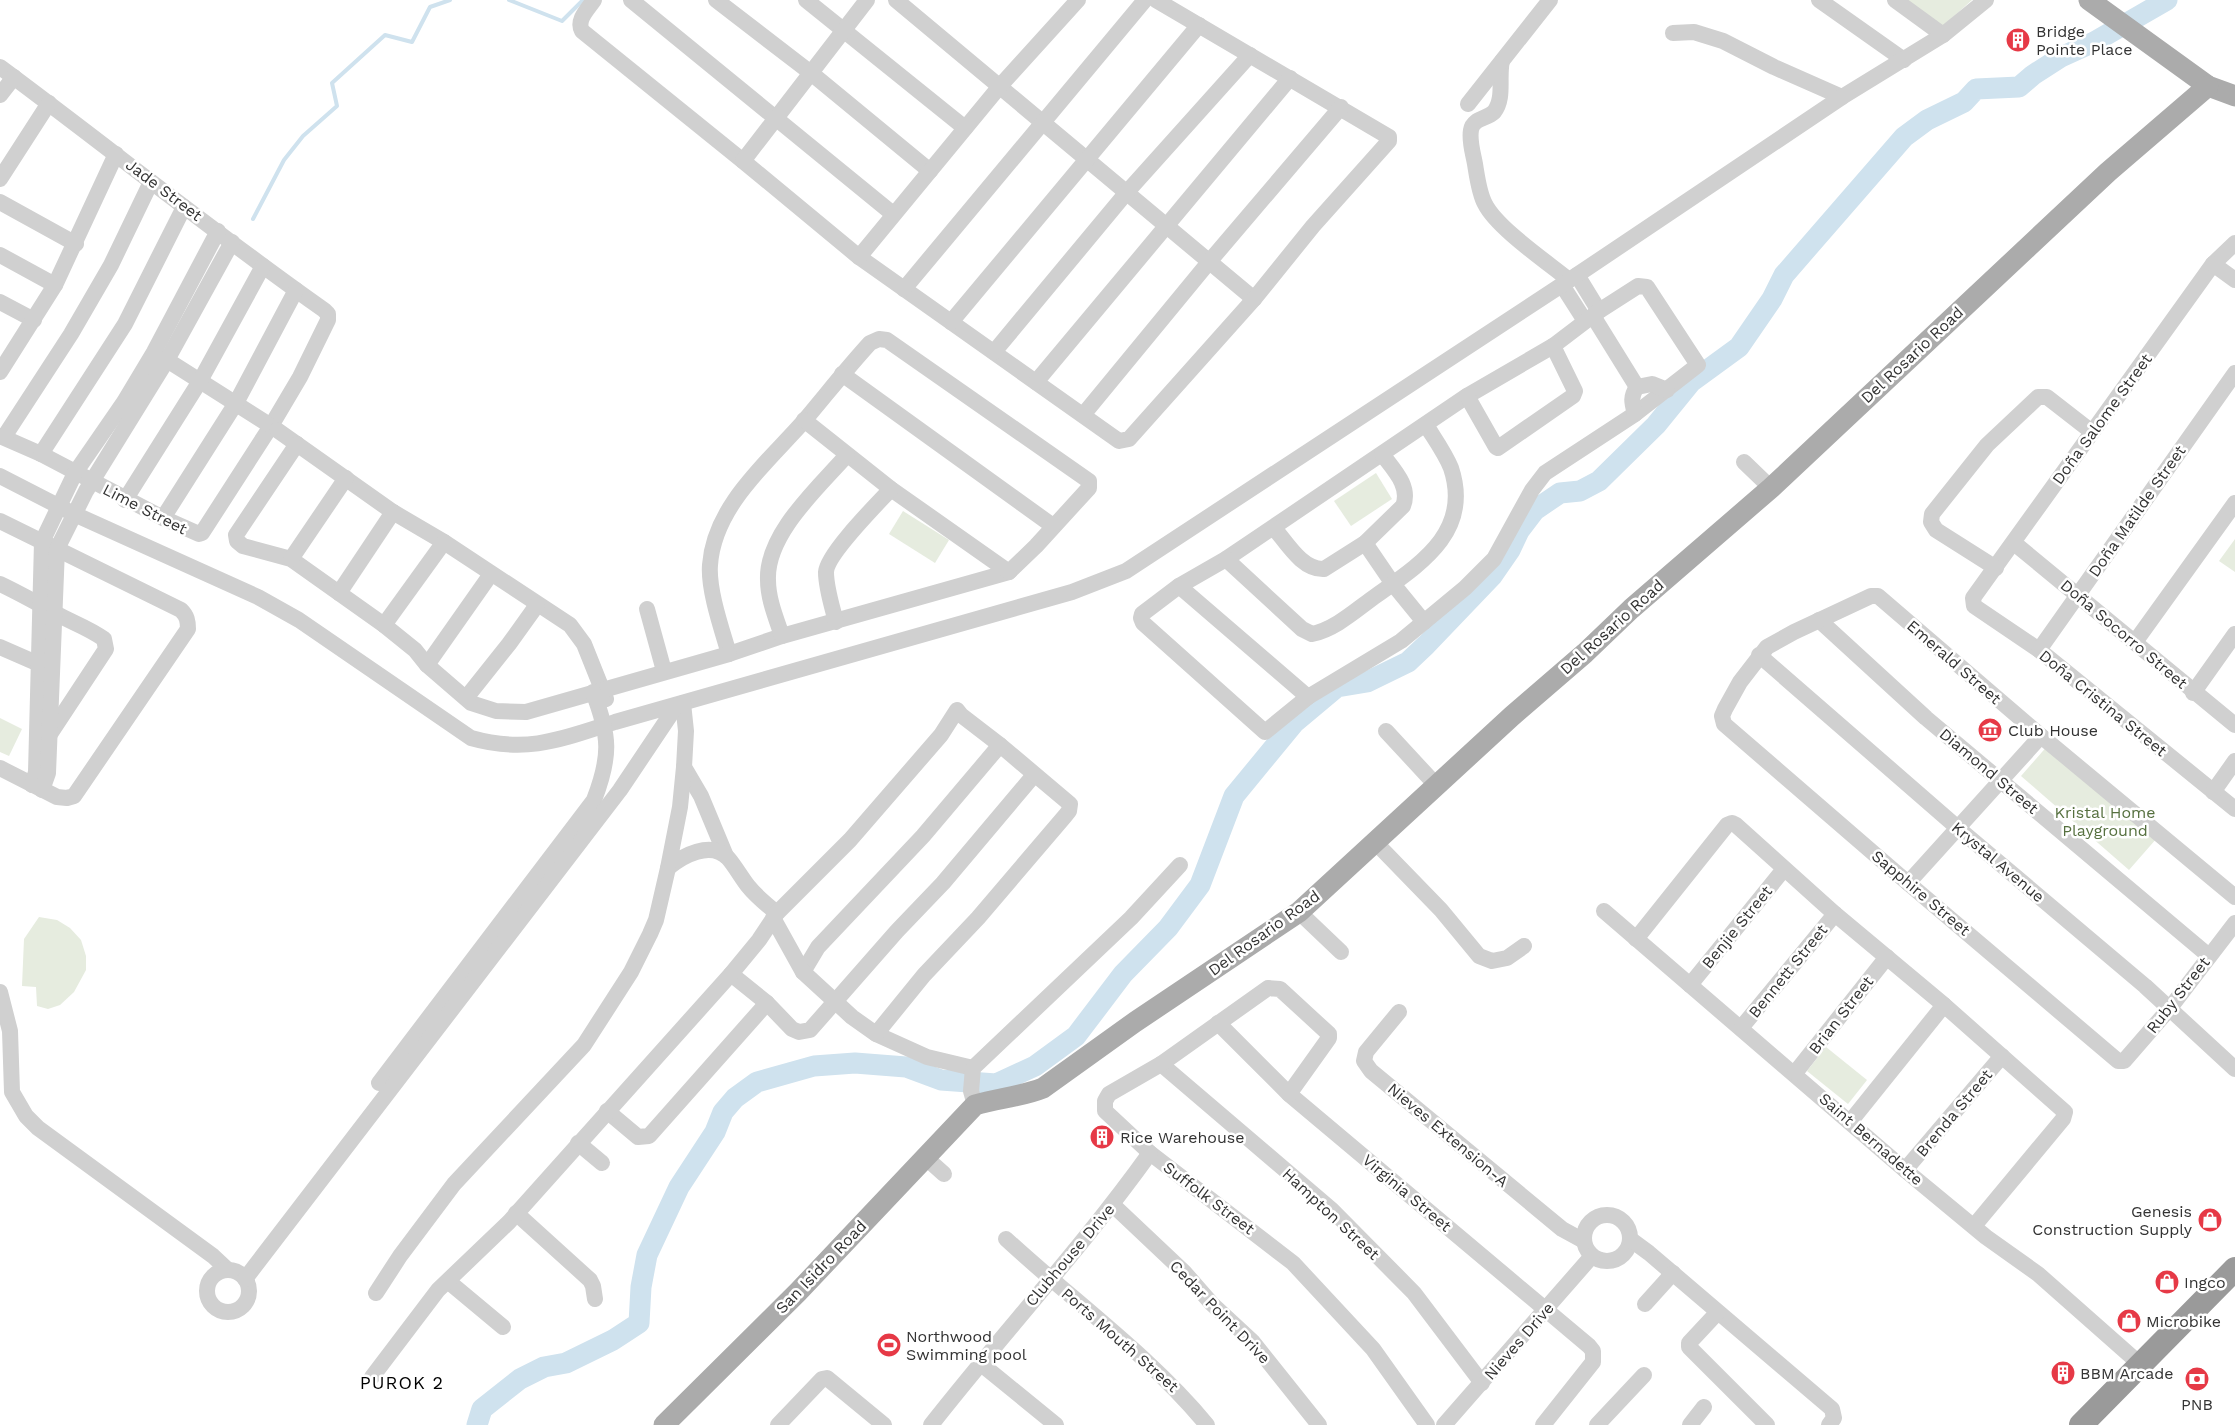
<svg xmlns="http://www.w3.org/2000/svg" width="2235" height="1425" viewBox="0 0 2235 1425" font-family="'Work Sans',sans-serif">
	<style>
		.green { fill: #e6ecdf }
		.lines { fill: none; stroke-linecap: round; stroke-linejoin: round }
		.stream { stroke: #cfe2ee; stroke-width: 4 }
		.river { stroke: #cfe2ee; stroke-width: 21 }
		.minor { stroke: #d0d0d0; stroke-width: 16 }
		.major { stroke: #ababab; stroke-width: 21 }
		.highway { stroke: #9a9a9a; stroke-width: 24 }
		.labels { text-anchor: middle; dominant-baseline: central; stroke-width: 5; stroke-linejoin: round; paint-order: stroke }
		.poi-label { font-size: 16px; fill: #333; stroke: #fff; text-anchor: start }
		.street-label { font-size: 16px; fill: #333; stroke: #fff }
		.park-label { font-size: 16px; fill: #56703f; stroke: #fff }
		.neighbourhood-label { font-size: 18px; letter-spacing: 1px; fill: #000; stroke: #fff }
	</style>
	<rect width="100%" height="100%" fill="#fff"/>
	<g class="green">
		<path d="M 1906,0 L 1972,0 L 1942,27 Z"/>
		<path d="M 1376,473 L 1392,499 L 1351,526 L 1334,501 Z"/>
		<path d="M 903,511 L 949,540 L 935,563 L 889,534 Z"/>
		<path d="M 2235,539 L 2235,572 L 2219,561 Z"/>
		<path d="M 0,718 L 22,729 L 9,756 L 0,752 Z"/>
		<path d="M 2049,744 L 2157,838 L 2129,870 L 2021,776 Z"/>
		<path d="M 39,917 L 57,920 L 70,928 L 81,940 L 86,956 L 86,970 L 74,992 L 60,1005 L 48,1009 L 37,1006 L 36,987 L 22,986 L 24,939 Z"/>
		<path d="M 1826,1047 L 1867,1080 L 1848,1104 L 1807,1071 Z"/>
	</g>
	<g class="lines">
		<g class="stream">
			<path d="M 509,0 L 562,21 L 583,0"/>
			<path d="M 253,219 L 284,160 L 303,136 L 337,106 L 332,83 L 385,35 L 412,42 L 430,7 L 450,0"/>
		</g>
		<path class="river" d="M 477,1425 L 482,1409 L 520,1379 L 544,1367 L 566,1363 L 613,1340 L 639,1323 L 641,1287 L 647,1255 L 679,1187 L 715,1132 L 723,1112 L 735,1098 L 757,1082 L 814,1066 L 855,1063 L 906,1067 L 941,1080 L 996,1084 L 1035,1066 L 1076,1036 L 1123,974 L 1168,928 L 1200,885 L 1234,796 L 1294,723 L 1337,687 L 1367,682 L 1408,662 L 1426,645 L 1492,576 L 1510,550 L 1519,531 L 1535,510 L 1560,493 L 1580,491 L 1599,481 L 1656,425 L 1691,382 L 1739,347 L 1772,299 L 1784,275 L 1904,137 L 1927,120 L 1964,102 L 1976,89 L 2019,87 L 2033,75 L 2061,57 L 2094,42 L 2167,0"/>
		<g class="minor">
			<path d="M 594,0 C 588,9 576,20 582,31 L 743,161"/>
			<path d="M 631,0 L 893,214"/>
			<path d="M 716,0 L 811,73 L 930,171"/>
			<path d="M 806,0 L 965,128"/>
			<path d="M 896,0 L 1254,299"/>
			<path d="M 1078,0 L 1000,86 L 859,257 L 1119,441 L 1129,439 L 1254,299 L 1313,226 L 1389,141 L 1389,137 L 1156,0"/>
			<path d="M 1819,0 L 1904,60"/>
			<path d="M 1895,0 L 1943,35"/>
			<path d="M 1673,33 L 1694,32 L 1723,41 L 1774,67 L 1842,97"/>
			<path d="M 1502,61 C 1498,77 1505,98 1494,112 C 1487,119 1473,118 1471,130 C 1469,141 1473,153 1475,164 C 1477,176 1479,193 1485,204 C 1497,228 1547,262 1569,280"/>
			<path d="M 0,67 C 108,147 213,232 324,310 L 328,314 L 328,320 L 300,377 L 271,426 L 202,533 L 199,534 L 163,518 L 41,454 L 0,436"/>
			<path d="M 0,95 L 14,77"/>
			<path d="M 1468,104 L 1550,0"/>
			<path d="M 0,179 L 49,103"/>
			<path d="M 0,202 L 76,244"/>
			<path d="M 2235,243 L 2213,264 L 1973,598 L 1974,606 L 2039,650 L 2235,809"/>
			<path d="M 0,255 L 55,285"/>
			<path d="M 859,257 L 743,161 L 867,0"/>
			<path d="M 2213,264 L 2235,280"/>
			<path d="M 1577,275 L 1599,311"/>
			<path d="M 1562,285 L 1585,321"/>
			<path d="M 1638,286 L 1647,287 L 1698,365 L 1635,414 L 1545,473 L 1532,490 L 1494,559 L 1465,588 L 1401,641 L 1308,697 L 1265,732 L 1143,623 L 1141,618 L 1142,614 L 1179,586 L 1226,559 L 1467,396 L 1553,346 L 1599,311 Z"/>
			<path d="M 904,289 L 1145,0"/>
			<path d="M 0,302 L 34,320"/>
			<path d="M 1593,316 L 1637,387"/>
			<path d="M 951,322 L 1199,25"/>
			<path d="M 879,339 L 887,340 L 1089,481 L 1089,488 L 1036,546 L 1009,572 L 782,636 L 729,654 C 722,630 708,590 710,565 C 714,506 768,462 804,421 C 826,395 847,368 870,343 Z"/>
			<path d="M 994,352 L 1127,192 L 1250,55"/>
			<path d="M 159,355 L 271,426"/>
			<path d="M 0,372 L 55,285 L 116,154"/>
			<path d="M 842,374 L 1053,526"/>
			<path d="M 1036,382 L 1290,78"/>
			<path d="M 1467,396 L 1496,447 L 1498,448 L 1573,396 L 1575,391 L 1553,346"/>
			<path d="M 1635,414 C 1632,403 1630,397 1637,387 L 1652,384 L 1667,390"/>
			<path d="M 1083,415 L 1209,262 L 1341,107"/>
			<path d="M 804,420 L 891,489 L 1009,572"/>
			<path d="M 277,430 L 393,512 L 444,542 L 570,625 L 584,644 L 606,699"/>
			<path d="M 4,437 L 71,334 L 111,265 L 151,182"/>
			<path d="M 297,444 L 236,535 L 237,541 L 243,546 L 291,559 L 384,625 L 415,650 L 427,665 L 471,703 L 496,711 L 526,712 L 729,654"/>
			<path d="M 41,454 L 125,324 L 184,207"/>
			<path d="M 1744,462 L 1771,488"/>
			<path d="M 0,476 L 74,514 L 258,597 L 299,620 L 471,738 C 528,754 562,739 615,722 L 1072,592 L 1126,571 L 1577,275 L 1842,97 L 1943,35 L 1986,0"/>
			<path d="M 125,500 L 200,381 L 263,266"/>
			<path d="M 163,518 L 236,403 L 296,290"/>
			<path d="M 0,521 L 181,610 C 187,616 188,621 188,629 L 74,796 L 67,798 L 57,797 L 0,768"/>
			<path d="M 1274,528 C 1287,543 1302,570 1324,569 L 1365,543 L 1403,506 C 1411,486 1393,469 1382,454"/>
			<path d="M 1365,543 L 1393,584 L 1424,622"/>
			<path d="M 2014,543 L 2235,725"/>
			<path d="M 291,559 L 346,478"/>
			<path d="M 1226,559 L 1302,629 L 1312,634 C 1336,629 1357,609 1377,595 C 1422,563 1472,531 1451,468 C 1445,453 1434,438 1426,425"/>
			<path d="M 1996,568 L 1936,530 L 1931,522 L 1932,514 L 1987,445 L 2038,397 L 2047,397 L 2092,432"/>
			<path d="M 0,584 C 19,593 37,603 55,613 C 71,622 89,628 104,639 L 106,649 L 50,734"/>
			<path d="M 1179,586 L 1308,697"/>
			<path d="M 339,593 L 393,512"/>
			<path d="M 647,609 L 664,671"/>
			<path d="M 1819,620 L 1926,718 L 2209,956"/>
			<path d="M 836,622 C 832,606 826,588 826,572 C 827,554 877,504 891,489"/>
			<path d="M 384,625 L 444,542"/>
			<path d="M 782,636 C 776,618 768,599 768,580 C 766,534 818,488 847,455"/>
			<path d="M 2135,642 L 2235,503"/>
			<path d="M 0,647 L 48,668"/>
			<path d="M 2039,650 L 2235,373"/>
			<path d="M 1759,655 L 1959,829 L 2145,986 L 2235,1069"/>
			<path d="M 427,665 L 491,574"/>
			<path d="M 2193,693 L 2235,634"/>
			<path d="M 466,698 L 509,644 L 537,605"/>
			<path d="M 683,703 L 686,731 L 684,767 L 701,796 L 726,856"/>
			<path d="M 1386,731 L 1436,785"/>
			<path d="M 684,767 L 680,807 L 668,868 C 682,856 711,840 728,858 C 735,866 741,877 748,886 C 756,896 767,905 777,913"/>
			<path d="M 32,785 L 36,772 L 42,542 L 75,473 L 124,402 L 154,352 L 218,231"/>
			<path d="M 42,790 L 48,773 L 57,549 L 86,491 L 167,360 L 232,242"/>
			<path d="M 2213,792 L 2235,761"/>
			<path d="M 1374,841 L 1441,910 L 1479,956 L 1492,961 L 1507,958 L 1524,946"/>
			<path d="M 1908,883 L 2041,736"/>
			<path d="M 2235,897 L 2041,736 L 1878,596 L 1871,596 L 1794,632 L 1767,647 L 1740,682 L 1725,709 L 1722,716 L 1724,724 L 1908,883 L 2118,1061 L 2124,1061 L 2170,1008 L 2235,923"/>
			<path d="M 1604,911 L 1905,1170 L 1986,1237 L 2038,1274 L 2141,1365"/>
			<path d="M 1299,912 L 1341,952"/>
			<path d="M 1636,939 L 1727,825 L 1732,823 L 1736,825 L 1835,914 L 1944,1005 L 2065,1112 L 2063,1119 L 1974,1226"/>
			<path d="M 803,972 L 818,947 L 923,836 L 1000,745"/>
			<path d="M 731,974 L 767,1003 L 792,1029 L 799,1032 L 810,1030 L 897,931 L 943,883 L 1034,775"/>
			<path d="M 1690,985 L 1784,869"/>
			<path d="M 0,992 L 10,1031 L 12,1092 L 26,1116 L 38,1128 L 213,1256 L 228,1270"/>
			<path d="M 1399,1012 L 1366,1052 L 1364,1061 L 1371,1071 L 1562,1229 L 1584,1241"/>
			<path d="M 1218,1023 L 1289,1094 L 1589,1346 L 1593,1351 L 1593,1362 L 1543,1425"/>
			<path d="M 1741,1028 L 1835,914"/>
			<path d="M 876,1034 L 927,1057 L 973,1068"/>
			<path d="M 1161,1064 L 1332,1210 L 1414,1293 L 1482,1383"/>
			<path d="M 1795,1073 L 1887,957"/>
			<path d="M 379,1083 L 594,800 C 611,756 610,736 593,692"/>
			<path d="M 1289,1094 L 1329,1038 L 1329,1034 L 1280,989 L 1268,988 L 1161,1064 L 1109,1094 L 1105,1101 L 1105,1111 L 1150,1153 L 1293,1263 L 1373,1349 L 1427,1425"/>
			<path d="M 975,1105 L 971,1091 L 973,1068 L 1131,918 L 1180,865"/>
			<path d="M 607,1111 L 638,1137 L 649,1136 L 767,1003"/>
			<path d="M 1850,1122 L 1944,1005"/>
			<path d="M 578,1143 L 602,1163"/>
			<path d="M 925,1157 L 944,1174"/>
			<path d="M 1905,1170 L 2002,1056"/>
			<path d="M 1113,1205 L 1184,1272 L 1212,1304 L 1252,1341 L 1319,1425"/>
			<path d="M 516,1213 L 590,1280 L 593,1286 L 595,1299"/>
			<circle cx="1607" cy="1238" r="23"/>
			<path d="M 1006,1239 C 1073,1301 1149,1355 1207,1425"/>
			<path d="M 1630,1239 L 1649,1253 L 1832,1409 L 1834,1418 L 1829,1425"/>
			<circle cx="228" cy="1291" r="21"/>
			<path d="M 245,1279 L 620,790 L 677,705"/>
			<path d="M 449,1282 L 503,1327"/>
			<path d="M 376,1293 L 400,1256 L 454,1184 L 584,1045 L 631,972 L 650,934 L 656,920 L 668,868"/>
			<path d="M 1645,1304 L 1673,1273"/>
			<path d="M 1717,1313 L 1689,1343 L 1689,1347 L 1767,1425"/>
			<path d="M 980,1363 L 1056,1425"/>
			<path d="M 372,1377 L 438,1290 L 509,1222 L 731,974 L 759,940 L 777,913 L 850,840 L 941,735 L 957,710 L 961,715 L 1000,745 L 1070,804 L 1069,811 L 1065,816 L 978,918 L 924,975 L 876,1034 L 852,1017 L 803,972 L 773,918"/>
			<path d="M 778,1425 L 822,1379 L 827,1378 L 884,1425"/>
			<path d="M 931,1425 C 1003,1333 1082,1248 1150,1153"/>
			<path d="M 1444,1425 L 1592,1256"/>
			<path d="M 1597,1425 L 1644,1375"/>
			<path d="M 1690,1425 L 1704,1407"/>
		</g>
		<g class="major">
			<path d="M 2089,0 L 2208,86 L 2235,96"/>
			<path d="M 664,1425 L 798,1292 L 975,1105 C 998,1098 1021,1097 1043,1088 L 1135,1022 L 1299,912 L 1512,716 L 1585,653 L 1631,609 L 1771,488 L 2108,172 L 2208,86"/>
		</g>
		<path class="highway" d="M 2081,1425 L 2235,1269"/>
	</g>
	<defs>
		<symbol id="building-disc" viewBox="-11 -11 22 22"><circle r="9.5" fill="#e63946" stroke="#fff"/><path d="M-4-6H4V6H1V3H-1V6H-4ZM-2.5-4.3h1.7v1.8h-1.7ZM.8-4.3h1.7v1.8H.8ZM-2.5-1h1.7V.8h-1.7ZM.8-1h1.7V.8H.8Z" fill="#fff"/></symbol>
		<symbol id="museum-disc" viewBox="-11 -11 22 22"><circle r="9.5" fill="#e63946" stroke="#fff"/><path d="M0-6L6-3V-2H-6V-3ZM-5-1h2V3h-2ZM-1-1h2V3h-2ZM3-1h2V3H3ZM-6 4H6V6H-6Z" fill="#fff"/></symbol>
		<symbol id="shop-disc" viewBox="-11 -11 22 22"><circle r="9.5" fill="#e63946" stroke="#fff"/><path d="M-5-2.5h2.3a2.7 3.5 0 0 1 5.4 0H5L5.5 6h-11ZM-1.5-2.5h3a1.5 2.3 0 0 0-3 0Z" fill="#fff"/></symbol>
		<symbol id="stadium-disc" viewBox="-11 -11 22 22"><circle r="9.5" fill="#e63946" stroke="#fff"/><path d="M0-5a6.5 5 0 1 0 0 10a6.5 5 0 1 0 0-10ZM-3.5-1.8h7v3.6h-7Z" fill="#fff"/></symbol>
		<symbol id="bank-disc" viewBox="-11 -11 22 22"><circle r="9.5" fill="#e63946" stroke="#fff"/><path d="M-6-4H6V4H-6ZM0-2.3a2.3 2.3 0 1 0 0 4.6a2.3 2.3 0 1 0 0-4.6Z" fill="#fff"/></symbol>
	</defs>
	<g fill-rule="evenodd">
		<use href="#building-disc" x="2004" y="26" width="28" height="28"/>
		<use href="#museum-disc" x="1976" y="716" width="28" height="28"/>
		<use href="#building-disc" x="1088" y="1123" width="28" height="28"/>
		<use href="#shop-disc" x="2196" y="1206" width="28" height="28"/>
		<use href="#shop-disc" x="2153" y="1268" width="28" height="28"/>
		<use href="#shop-disc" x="2115" y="1307" width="28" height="28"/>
		<use href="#stadium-disc" x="875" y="1331" width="28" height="28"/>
		<use href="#building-disc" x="2049" y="1359" width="28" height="28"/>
		<use href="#bank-disc" x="2183" y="1365" width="28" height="28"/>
	</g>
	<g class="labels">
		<g class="poi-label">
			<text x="2036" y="31">Bridge<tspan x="2036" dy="18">Pointe Place</tspan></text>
			<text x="2008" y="730">Club House</text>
			<text x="1120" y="1137">Rice Warehouse</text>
			<text x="2192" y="1211" text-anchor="end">Genesis<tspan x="2192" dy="18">Construction Supply</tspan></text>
			<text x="2184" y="1282">Ingco</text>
			<text x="2146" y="1321">Microbike</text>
			<text x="906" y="1336">Northwood<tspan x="906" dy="18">Swimming pool</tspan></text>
			<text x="2080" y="1373">BBM Arcade</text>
			<text x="2197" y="1404" text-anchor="middle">PNB</text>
		</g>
		<g class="street-label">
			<text transform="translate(164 190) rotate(37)">Jade Street</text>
			<text transform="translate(1912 355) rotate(-43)">Del Rosario Road</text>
			<text transform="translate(2102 419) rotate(-54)">Doña Salome Street</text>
			<text transform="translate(145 509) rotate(27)">Lime Street</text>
			<text transform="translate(2137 511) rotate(-55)">Doña Matilde Street</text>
			<text transform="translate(1612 627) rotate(-42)">Del Rosario Road</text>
			<text transform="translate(2124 634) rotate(40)">Doña Socorro Street</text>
			<text transform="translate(1954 662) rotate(41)">Emerald Street</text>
			<text transform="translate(2103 703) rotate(39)">Doña Cristina Street</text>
			<text transform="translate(1989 771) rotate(40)">Diamond Street</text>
			<text transform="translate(1998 862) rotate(40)">Krystal Avenue</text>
			<text transform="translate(1921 893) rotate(40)">Sapphire Street</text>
			<text transform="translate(1737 927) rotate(-51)">Benjie Street</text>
			<text transform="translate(1264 933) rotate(-36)">Del Rosario Road</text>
			<text transform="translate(1788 971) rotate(-51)">Bennett Street</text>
			<text transform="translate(2178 995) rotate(-52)">Ruby Street</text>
			<text transform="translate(1841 1015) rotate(-52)">Brian Street</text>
			<text transform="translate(1954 1113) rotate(-50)">Brenda Street</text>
			<text transform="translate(1448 1135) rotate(40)">Nieves Extension-A</text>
			<text transform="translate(1871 1139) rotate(41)">Saint Bernadette</text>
			<text transform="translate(1407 1193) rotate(40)">Virginia Street</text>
			<text transform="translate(1209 1198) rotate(37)">Suffolk Street</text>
			<text transform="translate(1331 1214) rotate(43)">Hampton Street</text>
			<text transform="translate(1070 1255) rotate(-50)">Clubhouse Drive</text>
			<text transform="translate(821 1267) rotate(-46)">San Isidro Road</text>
			<text transform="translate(1220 1312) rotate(46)">Cedar Point Drive</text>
			<text transform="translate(1120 1340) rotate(41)">Ports Mouth Street</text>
			<text transform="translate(1519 1341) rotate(-49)">Nieves Drive</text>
		</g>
		<g class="park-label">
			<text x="2105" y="812">Kristal Home<tspan x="2105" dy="18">Playground</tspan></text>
		</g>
		<g class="neighbourhood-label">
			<text x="402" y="1382">PUROK 2</text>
		</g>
	</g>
</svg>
